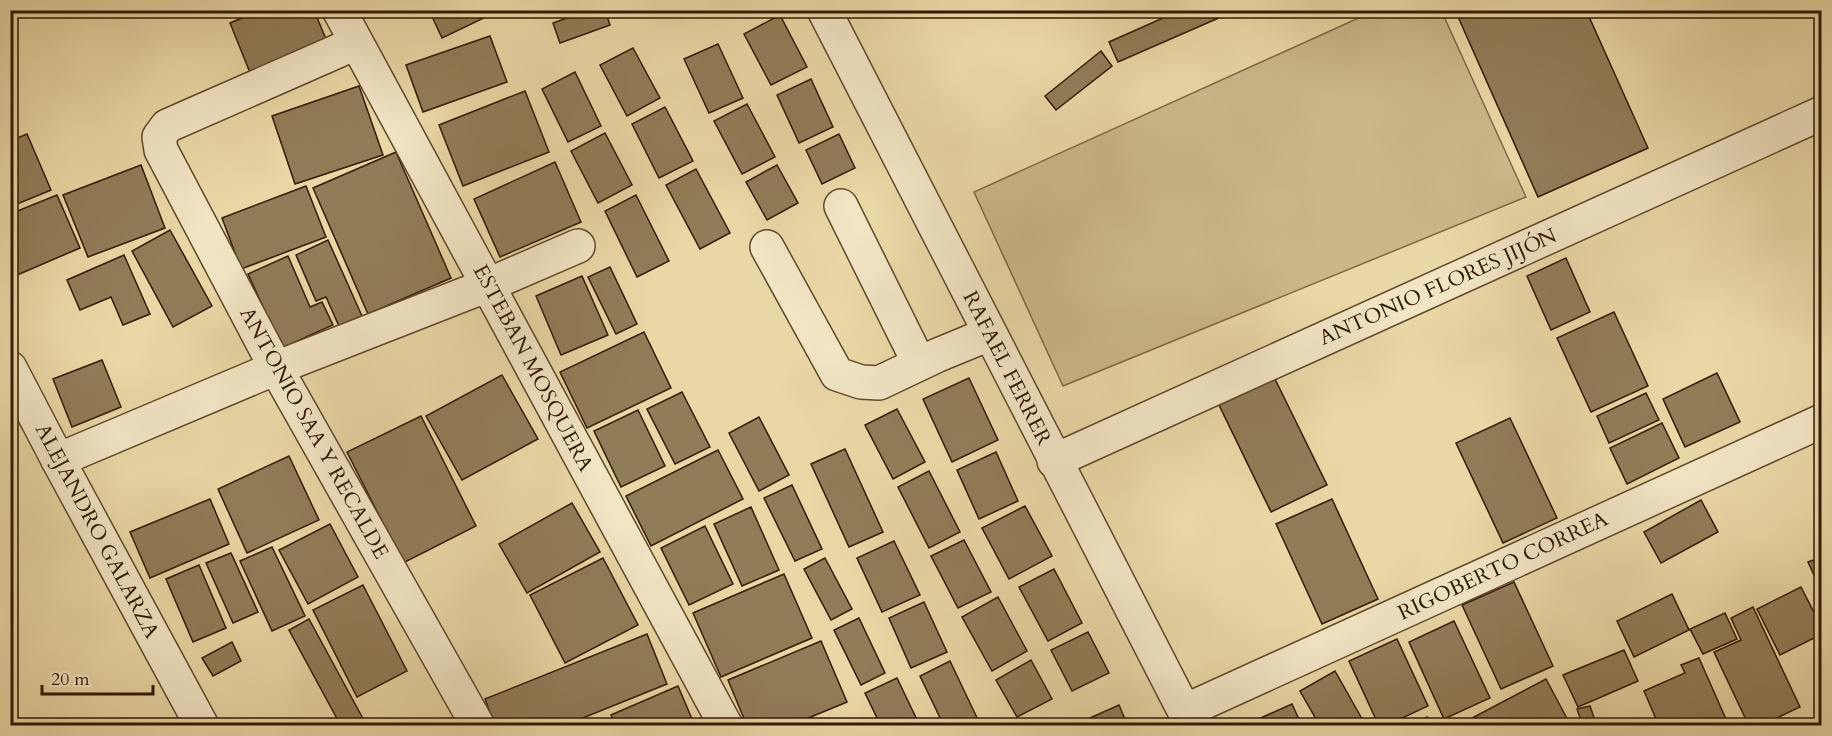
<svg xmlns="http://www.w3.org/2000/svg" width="1832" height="736" viewBox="0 0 1832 736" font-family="Cardo,serif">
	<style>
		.green { fill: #cab78a; stroke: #7e6847; stroke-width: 1.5 }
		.building { fill: #917c58; stroke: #321a04; stroke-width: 1.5 }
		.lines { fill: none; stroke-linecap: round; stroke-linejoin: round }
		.minor-casing { stroke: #60492c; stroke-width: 36 }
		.minor { stroke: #f1e5c4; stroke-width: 33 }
		.labels { text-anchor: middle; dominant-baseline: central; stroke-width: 4.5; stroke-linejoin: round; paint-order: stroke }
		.street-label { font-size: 21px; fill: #321a04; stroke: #f1e5c4 }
	</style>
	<rect width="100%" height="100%" fill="#e9d7a5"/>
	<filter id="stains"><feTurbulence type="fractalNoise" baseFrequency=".00333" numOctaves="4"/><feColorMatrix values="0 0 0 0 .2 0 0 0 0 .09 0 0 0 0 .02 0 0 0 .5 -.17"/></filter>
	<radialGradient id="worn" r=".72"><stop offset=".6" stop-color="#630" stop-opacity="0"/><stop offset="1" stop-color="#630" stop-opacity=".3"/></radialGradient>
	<path class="green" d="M 1441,10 L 1526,197 L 1063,386 L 974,192 L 1374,11 Z"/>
	<g class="building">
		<path d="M 261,10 L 314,10 L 330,49 L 253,80 L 230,23 Z"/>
		<path d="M 429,10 L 483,10 L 486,17 L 442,38 Z"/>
		<path d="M 589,10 L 605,10 L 610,25 L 560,43 L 553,23 Z"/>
		<path d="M 1181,10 L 1229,10 L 1230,13 L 1118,62 L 1109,42 Z"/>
		<path d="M 1234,10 L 1266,10 L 1234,13 Z"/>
		<path d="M 1455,10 L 1586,10 L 1648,148 L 1538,197 Z"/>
		<path d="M 780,15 L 807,67 L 771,85 L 744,34 Z"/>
		<path d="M 490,36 L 507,82 L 423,112 L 406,65 Z"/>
		<path d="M 718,44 L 743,98 L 709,113 L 684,59 Z"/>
		<path d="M 633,48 L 660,98 L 627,116 L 600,65 Z"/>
		<path d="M 1101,51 L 1112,66 L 1056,110 L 1045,96 Z"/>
		<path d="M 575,72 L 601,126 L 568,142 L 542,89 Z"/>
		<path d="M 811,79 L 833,127 L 799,143 L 777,95 Z"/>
		<path d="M 359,86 L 383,155 L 295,184 L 272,116 Z"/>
		<path d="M 525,91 L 549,152 L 463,186 L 439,125 Z"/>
		<path d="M 747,104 L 775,157 L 742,174 L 714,121 Z"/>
		<path d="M 665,107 L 693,161 L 659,178 L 632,124 Z"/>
		<path d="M 605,133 L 632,185 L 598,203 L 571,151 Z"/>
		<path d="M 27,134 L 51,190 L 10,207 L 10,141 Z"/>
		<path d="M 839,134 L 855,168 L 822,184 L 806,150 Z"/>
		<path d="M 396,152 L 451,278 L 368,314 L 313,188 Z"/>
		<path d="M 555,162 L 581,222 L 500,257 L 474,199 Z"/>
		<path d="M 141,165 L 165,228 L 88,257 L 63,195 Z"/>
		<path d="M 777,165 L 798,203 L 767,220 L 746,182 Z"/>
		<path d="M 696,169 L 730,233 L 700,249 L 666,185 Z"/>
		<path d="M 306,186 L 326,237 L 241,269 L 222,218 Z"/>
		<path d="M 57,195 L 80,248 L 10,278 L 10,214 Z"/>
		<path d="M 636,195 L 669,261 L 637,277 L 605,211 Z"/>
		<path d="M 170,230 L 212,306 L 173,327 L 132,251 Z"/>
		<path d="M 328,240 L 362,316 L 339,326 L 326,297 L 316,301 L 296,255 Z"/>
		<path d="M 124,255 L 150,314 L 123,325 L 111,297 L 80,310 L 67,280 Z"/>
		<path d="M 288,256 L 310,307 L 322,302 L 333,325 L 282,348 L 248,274 Z"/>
		<path d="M 1566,258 L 1590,312 L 1551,330 L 1527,276 Z"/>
		<path d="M 610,267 L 637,324 L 616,334 L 588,277 Z"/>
		<path d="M 582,276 L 608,335 L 561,355 L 536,296 Z"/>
		<path d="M 1614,312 L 1648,386 L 1591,412 L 1557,338 Z"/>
		<path d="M 644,332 L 671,388 L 587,428 L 560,372 Z"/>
		<path d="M 102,360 L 121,407 L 72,427 L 53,379 Z"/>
		<path d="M 1717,373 L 1740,422 L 1685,447 L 1663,399 Z"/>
		<path d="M 502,375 L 538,439 L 462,480 L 426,416 Z"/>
		<path d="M 969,378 L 998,440 L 952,462 L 923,399 Z"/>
		<path d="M 1275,379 L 1327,485 L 1271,512 L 1219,405 Z"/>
		<path d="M 682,392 L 710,447 L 675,464 L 647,409 Z"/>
		<path d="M 1646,393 L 1659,420 L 1609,443 L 1597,416 Z"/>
		<path d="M 897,409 L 925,462 L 893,479 L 865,425 Z"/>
		<path d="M 638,410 L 665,466 L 621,487 L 594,431 Z"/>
		<path d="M 421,416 L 476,526 L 403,563 L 347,452 Z"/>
		<path d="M 759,417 L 789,475 L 759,491 L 729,433 Z"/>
		<path d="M 1510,418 L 1557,518 L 1503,543 L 1456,443 Z"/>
		<path d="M 1662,423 L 1679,458 L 1627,484 L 1610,448 Z"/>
		<path d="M 845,449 L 883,532 L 849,547 L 811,464 Z"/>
		<path d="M 718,450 L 743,499 L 651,546 L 626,496 Z"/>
		<path d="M 996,452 L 1018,501 L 979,519 L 957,470 Z"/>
		<path d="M 289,456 L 319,520 L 247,553 L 218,489 Z"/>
		<path d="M 929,471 L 960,532 L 929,548 L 898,487 Z"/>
		<path d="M 792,485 L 822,549 L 795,561 L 764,498 Z"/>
		<path d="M 210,499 L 229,544 L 150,578 L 130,532 Z"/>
		<path d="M 1332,499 L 1378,599 L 1322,624 L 1276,524 Z"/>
		<path d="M 1701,500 L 1718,532 L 1661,563 L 1644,532 Z"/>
		<path d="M 572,503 L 600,552 L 527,593 L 499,544 Z"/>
		<path d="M 1025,506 L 1052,556 L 1009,579 L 982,528 Z"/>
		<path d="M 751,507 L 779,570 L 742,586 L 714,524 Z"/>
		<path d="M 330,524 L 358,577 L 308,604 L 279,550 Z"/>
		<path d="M 705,526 L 733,584 L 689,605 L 661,548 Z"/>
		<path d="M 964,540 L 991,592 L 958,608 L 931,556 Z"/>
		<path d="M 894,541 L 920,595 L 882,612 L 857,558 Z"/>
		<path d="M 272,547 L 305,616 L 272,631 L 240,561 Z"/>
		<path d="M 231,553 L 258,612 L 233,623 L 206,563 Z"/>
		<path d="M 1822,557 L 1822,593 L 1808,562 Z"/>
		<path d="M 603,558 L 638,625 L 565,663 L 530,595 Z"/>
		<path d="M 825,558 L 852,609 L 831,620 L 804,569 Z"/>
		<path d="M 199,565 L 226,628 L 193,642 L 166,579 Z"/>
		<path d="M 1054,569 L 1082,623 L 1048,641 L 1019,587 Z"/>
		<path d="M 784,574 L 812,638 L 721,677 L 693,613 Z"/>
		<path d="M 1514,582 L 1553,666 L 1501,689 L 1462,605 Z"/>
		<path d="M 363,585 L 407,671 L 357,697 L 313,610 Z"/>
		<path d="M 1801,587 L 1822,628 L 1822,634 L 1780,655 L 1757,609 Z"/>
		<path d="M 1672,594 L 1689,630 L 1634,657 L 1617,621 Z"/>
		<path d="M 998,597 L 1027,651 L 992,671 L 962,617 Z"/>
		<path d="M 924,602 L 947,652 L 911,668 L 889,618 Z"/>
		<path d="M 1753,607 L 1800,707 L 1760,726 L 1749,726 L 1714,652 L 1741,640 L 1731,618 Z"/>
		<path d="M 1725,613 L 1737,639 L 1703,654 L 1690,629 Z"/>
		<path d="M 859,618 L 885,673 L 861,685 L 834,630 Z"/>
		<path d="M 309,619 L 367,726 L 341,726 L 289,630 Z"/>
		<path d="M 1454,621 L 1490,698 L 1444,719 L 1409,642 Z"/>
		<path d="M 1088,632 L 1109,673 L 1072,691 L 1051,650 Z"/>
		<path d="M 647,634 L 667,684 L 563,726 L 495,726 L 485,699 Z"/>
		<path d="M 1397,639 L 1428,706 L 1385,726 L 1379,726 L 1349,661 Z"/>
		<path d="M 821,641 L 847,702 L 789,726 L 747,726 L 728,680 Z"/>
		<path d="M 232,642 L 241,661 L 213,676 L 202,658 Z"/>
		<path d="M 1624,650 L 1638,681 L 1578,707 L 1563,675 Z"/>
		<path d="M 1699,658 L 1729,726 L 1659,726 L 1644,691 L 1685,673 L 1681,665 Z"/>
		<path d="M 1031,660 L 1052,699 L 1017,717 L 996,680 Z"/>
		<path d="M 950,661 L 980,724 L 978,726 L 944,726 L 920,676 Z"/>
		<path d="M 1335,671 L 1366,726 L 1320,726 L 1300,691 Z"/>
		<path d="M 897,678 L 920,726 L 881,726 L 865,693 Z"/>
		<path d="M 1546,679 L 1571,726 L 1457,726 Z"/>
		<path d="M 678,686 L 695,726 L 616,726 L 611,715 Z"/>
		<path d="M 1292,704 L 1302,726 L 1245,725 Z"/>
		<path d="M 1119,705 L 1128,726 L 1072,726 Z"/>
		<path d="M 1590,706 L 1597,726 L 1583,726 L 1577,709 Z"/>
		<path d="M 1427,717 L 1431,726 L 1409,726 Z"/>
		<path d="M 604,719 L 607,726 L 590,726 Z"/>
	</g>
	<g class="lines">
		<defs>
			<g id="minor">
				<path d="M 339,10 L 726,726"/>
				<path d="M 824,10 L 1192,726"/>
				<path d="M 356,43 L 167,126 L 159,137 L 161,150 L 276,368 L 478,726"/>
				<path d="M 841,206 L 919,363"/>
				<path d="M 767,247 L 837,374 L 861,382 L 879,383 L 938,355 L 989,334"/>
				<path d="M 10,368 L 58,460 L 202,726"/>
				<path d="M 58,460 L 276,368 L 488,285 L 578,246"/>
				<path d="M 1054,461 L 1822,113"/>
				<path d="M 1185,711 L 1822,421"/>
			</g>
		</defs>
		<use href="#minor" class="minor-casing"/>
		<use href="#minor" class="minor"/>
	</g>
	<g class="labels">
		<g class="street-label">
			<text transform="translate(1438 287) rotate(-24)">ANTONIO FLORES JIJÓN</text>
			<text transform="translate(533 368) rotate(62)">ESTEBAN MOSQUERA</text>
			<text transform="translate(1007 368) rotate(63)">RAFAEL FERRER</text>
			<text transform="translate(314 433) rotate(61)">ANTONIO SAA Y RECALDE</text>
			<text transform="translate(97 531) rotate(62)">ALEJANDRO GALARZA</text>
			<text transform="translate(1503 566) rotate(-25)">RIGOBERTO CORREA</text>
		</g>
	</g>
	<rect width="1832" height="736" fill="none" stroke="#e9d7a5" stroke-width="36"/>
	<rect x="12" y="12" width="1808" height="712" fill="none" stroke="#321a04" stroke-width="3"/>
	<rect x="18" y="18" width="1796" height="700" fill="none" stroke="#321a04" stroke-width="1.5"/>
	<path d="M42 685v9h111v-9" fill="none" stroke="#321a04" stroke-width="3"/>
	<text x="51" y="685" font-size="18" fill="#321a04" stroke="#f1e5c4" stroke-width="4.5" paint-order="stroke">20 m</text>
	<rect width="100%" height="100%" filter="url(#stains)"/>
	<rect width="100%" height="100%" fill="url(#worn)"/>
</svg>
